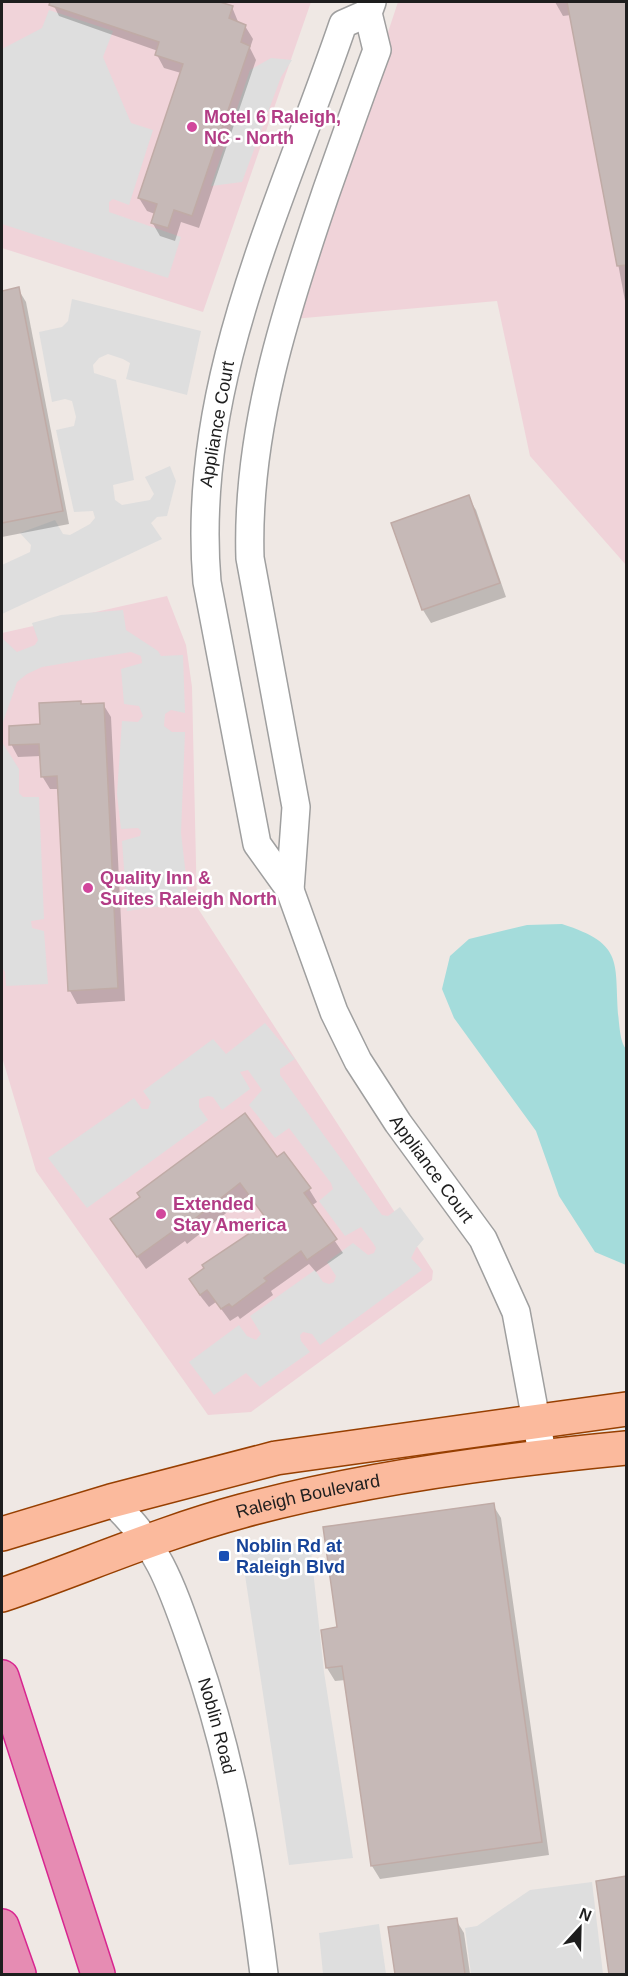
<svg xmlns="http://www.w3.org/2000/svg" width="628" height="1976" viewBox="0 0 628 1976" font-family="Arial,sans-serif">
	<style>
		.commercial { fill: #f0d3d9 }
		.parking { fill: #dedede }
		.water { fill: #a4dcdb }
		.shadow { fill: #0003 }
		.building { fill: #c6b9b7; stroke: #c0aba6; stroke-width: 1.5 }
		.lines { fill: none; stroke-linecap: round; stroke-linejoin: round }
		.tertiary-casing { stroke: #9f9f9f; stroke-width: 30 }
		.primary-casing { stroke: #973f01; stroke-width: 36 }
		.motorway-casing { stroke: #d82590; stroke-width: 36 }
		.tertiary { stroke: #fff; stroke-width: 27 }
		.primary { stroke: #fbba9d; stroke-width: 33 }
		.motorway { stroke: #e68cb3; stroke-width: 33 }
		.hotel-dot { fill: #d1479c; stroke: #fff; stroke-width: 2 }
		.transit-dot { fill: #1a4fb4; stroke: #fff; stroke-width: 2 }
		.labels { text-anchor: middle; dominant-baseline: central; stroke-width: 5; stroke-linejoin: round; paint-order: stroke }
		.hotel-label { font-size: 18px; font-weight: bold; fill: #b23c85; stroke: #fff; text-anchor: start }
		.street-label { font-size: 18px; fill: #1e1e1e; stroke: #fff }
		.transit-label { font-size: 18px; font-weight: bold; fill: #164399; stroke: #fff; text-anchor: start }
	</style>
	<rect width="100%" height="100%" fill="#efe8e4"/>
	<g class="commercial">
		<path d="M 2,2 L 311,2 L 203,312 L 2,248 Z"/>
		<path d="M 398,2 L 626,2 L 626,565 L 530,456 L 497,301 L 293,319 Z"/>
		<path d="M 167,596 L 186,645 L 192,687 L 197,907 L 433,1271 L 432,1280 L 251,1412 L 208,1415 L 36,1171 L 2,1057 L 2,633 Z"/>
	</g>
	<g class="parking">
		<path d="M 49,10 L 113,31 L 103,57 L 131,123 L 153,130 L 129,205 L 113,199 L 109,202 L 109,212 L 181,237 L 168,278 L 2,224 L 2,49 L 42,28 Z"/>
		<path d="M 271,58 L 292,60 L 281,77 L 242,182 L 211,186 L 250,70 Z"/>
		<path d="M 72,299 L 201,331 L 187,395 L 126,379 L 130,363 L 123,359 L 108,354 L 99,358 L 93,365 L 94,373 L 116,380 L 134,480 L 113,485 L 115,500 L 122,505 L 150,500 L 154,494 L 145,477 L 170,466 L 176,481 L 167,516 L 157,517 L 151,523 L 162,539 L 2,614 L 2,565 L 30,552 L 31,545 L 20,533 L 55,520 L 63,534 L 70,535 L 90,524 L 95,518 L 93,511 L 74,512 L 56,430 L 74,426 L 76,417 L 72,401 L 65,399 L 52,402 L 39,332 L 62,327 L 68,321 Z"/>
		<path d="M 123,610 L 126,630 L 158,651 L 161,656 L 183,655 L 185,713 L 171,710 L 165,714 L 164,726 L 172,732 L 185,732 L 181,833 L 189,902 L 127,911 L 122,841 L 140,836 L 141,831 L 138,828 L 121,829 L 117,794 L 122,721 L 138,722 L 143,716 L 139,706 L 124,704 L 121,669 L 142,663 L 141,656 L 131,652 L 42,667 L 27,674 L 17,682 L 2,725 L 2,638 L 17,652 L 35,645 L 38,640 L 32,623 L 61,615 Z"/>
		<path d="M 2,742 L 19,769 L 19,793 L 23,797 L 39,797 L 44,919 L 31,921 L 32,928 L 44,931 L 48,984 L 6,986 L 5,972 L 2,967 Z"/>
		<path d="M 265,1023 L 295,1059 L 280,1069 L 280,1075 L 382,1215 L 388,1216 L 400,1207 L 424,1239 L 416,1248 L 411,1258 L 422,1270 L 320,1345 L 312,1334 L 303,1332 L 300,1335 L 301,1341 L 310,1352 L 260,1387 L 246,1373 L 214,1395 L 189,1362 L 239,1325 L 247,1336 L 256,1340 L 261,1334 L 250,1316 L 315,1270 L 323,1282 L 329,1284 L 334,1282 L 336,1276 L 327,1262 L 353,1243 L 368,1255 L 374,1253 L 376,1248 L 373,1243 L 361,1227 L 345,1236 L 319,1201 L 333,1189 L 331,1183 L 289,1128 L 275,1138 L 249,1105 L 262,1090 L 248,1070 L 240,1072 L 250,1089 L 222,1110 L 213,1097 L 208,1096 L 199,1099 L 199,1107 L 208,1120 L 87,1208 L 48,1158 L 134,1098 L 142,1109 L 148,1109 L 151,1102 L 143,1091 L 213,1039 L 226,1054 Z"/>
		<path d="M 310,1542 L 324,1672 L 353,1858 L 289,1865 L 241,1549 Z"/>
		<path d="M 592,1882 L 603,1974 L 471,1974 L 465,1928 L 477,1926 L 530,1890 Z"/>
		<path d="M 379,1924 L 386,1974 L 323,1974 L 319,1933 Z"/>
	</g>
	<path class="water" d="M 562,924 C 628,945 613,964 619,1023 C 620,1032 621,1043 626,1049 L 626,1265 L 595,1252 L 559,1196 L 536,1131 L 454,1018 L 442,989 L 450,956 L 469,939 L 527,925 Z"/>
	<g class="shadow">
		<path d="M 52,2 L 216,2 L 232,7 L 239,24 L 245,26 L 253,39 L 250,48 L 256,60 L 199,228 L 181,222 L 175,241 L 160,236 L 152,222 L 155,214 L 147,211 L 139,198 L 181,73 L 164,68 L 157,55 L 158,51 L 59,16 Z"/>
		<path d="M 555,2 L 626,2 L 626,306 L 571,15 L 563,16 Z"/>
		<path d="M 18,289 L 26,302 L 69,524 L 2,537 L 2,292 Z"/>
		<path d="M 468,497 L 476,510 L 506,597 L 431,623 L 423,610 L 393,524 Z"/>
		<path d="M 103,704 L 111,717 L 125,1001 L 77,1004 L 70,991 L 60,789 L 50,789 L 42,776 L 41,756 L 18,757 L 11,744 L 41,726 Z"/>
		<path d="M 284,1154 L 309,1189 L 317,1202 L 311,1206 L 343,1253 L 316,1272 L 309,1264 L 271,1291 L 273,1295 L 240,1319 L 238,1316 L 230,1321 L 216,1302 L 209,1307 L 198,1293 L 269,1222 L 249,1195 L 187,1244 L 185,1241 L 146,1269 L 112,1220 L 276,1159 Z"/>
		<path d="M 493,1505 L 501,1518 L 549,1855 L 380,1879 L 372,1866 L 346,1680 L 335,1681 L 327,1668 L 339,1628 Z"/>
		<path d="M 456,1920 L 464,1933 L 470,1974 L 396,1974 L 390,1929 Z"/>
	</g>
	<g class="building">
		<path d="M 50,2 L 220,2 L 233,6 L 229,18 L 246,25 L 241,42 L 250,46 L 192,216 L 174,210 L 168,228 L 151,223 L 157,204 L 138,198 L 183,64 L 155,55 L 159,42 L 49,5 Z"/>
		<path d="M 567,2 L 627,2 L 627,265 L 617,266 Z"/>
		<path d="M 19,287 L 63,511 L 2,523 L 2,291 Z"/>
		<path d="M 469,495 L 500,583 L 422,610 L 391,523 Z"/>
		<path d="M 81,701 L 81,704 L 104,703 L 118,988 L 68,991 L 57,776 L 41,777 L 39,744 L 9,745 L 9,726 L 40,724 L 39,703 Z"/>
		<path d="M 245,1113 L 277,1157 L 284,1152 L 311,1188 L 304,1193 L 337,1239 L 307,1260 L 301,1251 L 264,1278 L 267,1281 L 232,1307 L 229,1304 L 221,1309 L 207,1290 L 200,1295 L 189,1279 L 204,1268 L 202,1265 L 268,1221 L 240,1183 L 178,1232 L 176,1229 L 137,1257 L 110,1219 L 140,1197 L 137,1193 Z"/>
		<path d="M 494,1503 L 542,1842 L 371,1866 L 342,1666 L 326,1668 L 321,1630 L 337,1627 L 323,1527 Z"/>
		<path d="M 627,1876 L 627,1974 L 609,1974 L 596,1881 Z"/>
		<path d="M 457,1918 L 465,1974 L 395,1974 L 388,1927 Z"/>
	</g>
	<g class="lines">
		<defs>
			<g id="tertiary">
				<path id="s1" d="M 368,13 L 343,24 C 281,206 190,384 207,582 L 257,844 L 290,890 L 334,1012 L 358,1061 L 398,1123 L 483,1239 L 516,1312 L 543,1458"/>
				<path d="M 290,890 L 296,807 L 250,558 C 246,433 285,312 325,195 C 342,147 359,98 377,50 L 368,13 L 372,2"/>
				<path id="s2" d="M 111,1501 C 159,1544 173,1590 194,1650 C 231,1756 250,1863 264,1974"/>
			</g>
			<g id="primary">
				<path d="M 2,1534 L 111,1501 L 276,1458 L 626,1409"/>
				<path id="s3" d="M 2,1595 C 81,1568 160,1533 242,1511 C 363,1478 501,1460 626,1448"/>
			</g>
			<g id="motorway">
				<path d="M 2,1677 L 98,1974"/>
				<path d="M 2,1926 L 19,1974"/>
			</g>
		</defs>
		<use href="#tertiary" class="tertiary-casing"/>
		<use href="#primary" class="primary-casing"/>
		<use href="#motorway" class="motorway-casing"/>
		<use href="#tertiary" class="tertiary"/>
		<use href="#primary" class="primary"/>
		<use href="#motorway" class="motorway"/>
	</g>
	<g class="hotel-dot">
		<circle cx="192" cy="127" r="6"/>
		<circle cx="88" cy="888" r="6"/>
		<circle cx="161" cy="1214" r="6"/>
	</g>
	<rect class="transit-dot" x="218" y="1550" width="12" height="12" rx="3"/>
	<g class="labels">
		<g class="hotel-label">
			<text x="204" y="117">Motel 6 Raleigh,<tspan x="204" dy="21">NC - North</tspan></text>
			<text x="100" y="878">Quality Inn &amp;<tspan x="100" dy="21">Suites Raleigh North</tspan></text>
			<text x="173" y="1204">Extended<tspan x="173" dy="21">Stay America</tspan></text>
		</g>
		<g class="street-label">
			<text transform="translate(217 424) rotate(-80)">Appliance Court</text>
			<text stroke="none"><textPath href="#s1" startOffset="1245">Appliance Court</textPath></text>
			<text stroke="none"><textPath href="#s3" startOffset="322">Raleigh Boulevard</textPath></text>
			<text stroke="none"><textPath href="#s2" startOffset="252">Noblin Road</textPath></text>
		</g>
		<g class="transit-label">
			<text x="236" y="1546">Noblin Rd at<tspan x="236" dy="21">Raleigh Blvd</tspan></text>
		</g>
	</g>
	<rect width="628" height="1976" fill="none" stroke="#1e1e1e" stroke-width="6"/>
	<g transform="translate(580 1928) rotate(22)" stroke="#ffffff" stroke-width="4.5" paint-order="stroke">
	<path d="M0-4.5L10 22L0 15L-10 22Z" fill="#1e1e1e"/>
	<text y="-9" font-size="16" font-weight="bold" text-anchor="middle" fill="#1e1e1e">N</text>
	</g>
</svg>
